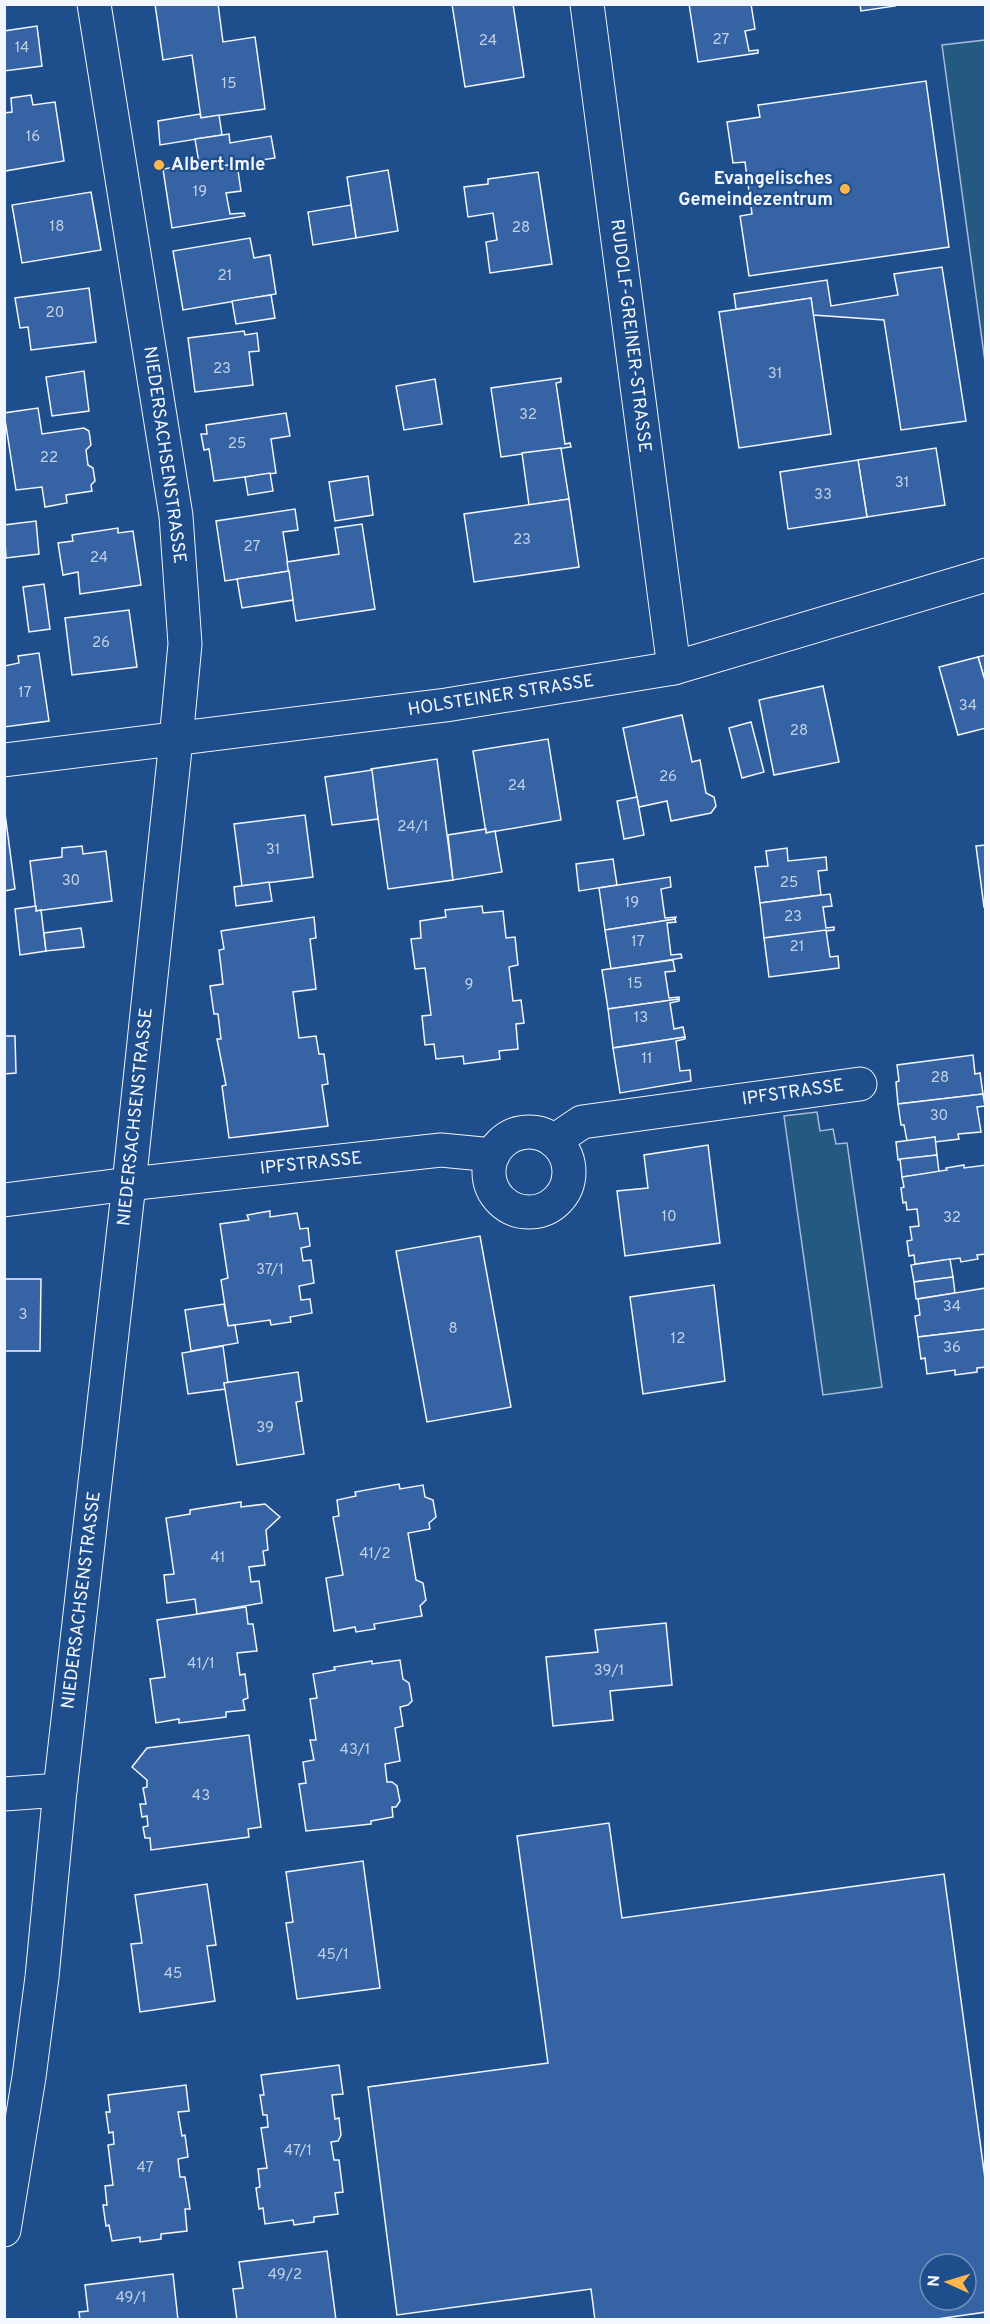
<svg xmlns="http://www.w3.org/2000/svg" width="990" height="2324" viewBox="0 0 990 2324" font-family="Overpass,sans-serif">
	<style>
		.green { fill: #245a82; stroke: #a8bbd7; stroke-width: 1.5 }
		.building { fill: #3563a3; stroke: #f2f6ff; stroke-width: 1.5; fill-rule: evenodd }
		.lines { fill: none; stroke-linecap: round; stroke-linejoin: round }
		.minor-casing { stroke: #f2f6ff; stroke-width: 35 }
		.minor { stroke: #1f4e8c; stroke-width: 33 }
		.poi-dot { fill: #ffb74d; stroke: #1f4e8c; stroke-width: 2 }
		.labels { text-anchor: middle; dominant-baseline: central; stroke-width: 4.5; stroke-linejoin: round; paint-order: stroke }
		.number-label { font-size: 15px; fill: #c3d1e8 }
		.poi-label { font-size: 18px; font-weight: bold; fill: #f2f6ff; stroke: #1f4e8c; text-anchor: start }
		.street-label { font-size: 18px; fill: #f2f6ff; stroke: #1f4e8c }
	</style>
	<rect width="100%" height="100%" fill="#1f4e8c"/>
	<g class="green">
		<path d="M 985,40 L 986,40 L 985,362 L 942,45 Z"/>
		<path d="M 817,1112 L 820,1131 L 833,1129 L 836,1144 L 847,1143 L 882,1387 L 823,1395 L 784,1116 Z"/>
	</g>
	<g class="building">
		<path d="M 155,4 L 218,4 L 223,42 L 255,37 L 265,109 L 201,118 L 192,55 L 163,60 Z"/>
		<path d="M 452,4 L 513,4 L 524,77 L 465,87 Z"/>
		<path d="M 689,4 L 751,4 L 755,29 L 745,31 L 749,51 L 758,50 L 758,53 L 698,62 Z"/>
		<path d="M 860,4 L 894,4 L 895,6 L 861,11 Z"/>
		<path d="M 37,26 L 42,66 L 4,71 L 4,31 Z"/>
		<path d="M 926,81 L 949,247 L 749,276 L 740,216 L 752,214 L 745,162 L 733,163 L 727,122 L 760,117 L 758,105 Z"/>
		<path d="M 31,95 L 33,105 L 55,102 L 64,161 L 5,171 L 4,113 L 12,112 L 11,98 Z"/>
		<path d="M 200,114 L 201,118 L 219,115 L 222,135 L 160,145 L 158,121 Z"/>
		<path d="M 229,134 L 230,143 L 271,136 L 275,158 L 223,166 L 221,159 L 199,163 L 195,139 Z"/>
		<path d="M 221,159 L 223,166 L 237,164 L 241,191 L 226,193 L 230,214 L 244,213 L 245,216 L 172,228 L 163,169 Z"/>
		<path d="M 388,170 L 398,231 L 356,238 L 347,177 Z"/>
		<path d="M 538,172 L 552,264 L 490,273 L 486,242 L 497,240 L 493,213 L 468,217 L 464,187 L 488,184 L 488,179 Z"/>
		<path d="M 91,192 L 101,250 L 22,263 L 12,205 Z"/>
		<path d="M 351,205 L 356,238 L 313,245 L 308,212 Z"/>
		<path d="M 250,238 L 254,258 L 270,255 L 276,294 L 183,310 L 173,251 Z"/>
		<path d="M 942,267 L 966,421 L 901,430 L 884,320 L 813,315 L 811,298 L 736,309 L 734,294 L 827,280 L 831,306 L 898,295 L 894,274 Z"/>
		<path d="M 89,288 L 96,342 L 31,350 L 28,327 L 20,328 L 15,298 Z"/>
		<path d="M 271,295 L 275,318 L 236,324 L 232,301 Z"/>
		<path d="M 811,298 L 831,434 L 739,448 L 719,312 Z"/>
		<path d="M 244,331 L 245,335 L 257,333 L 259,351 L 249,352 L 253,385 L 195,392 L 188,338 Z"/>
		<path d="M 84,371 L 89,411 L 52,416 L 46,377 Z"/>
		<path d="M 561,378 L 561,382 L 556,383 L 565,444 L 570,443 L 571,447 L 501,457 L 491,388 Z"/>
		<path d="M 435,379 L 442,424 L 404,430 L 396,386 Z"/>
		<path d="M 38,408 L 42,434 L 84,428 L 89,431 L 91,445 L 86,450 L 88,465 L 93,468 L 95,481 L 91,485 L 92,491 L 66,495 L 67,503 L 45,507 L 42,487 L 16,490 L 4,413 Z"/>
		<path d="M 286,413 L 290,436 L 271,439 L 276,473 L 214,481 L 209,449 L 204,450 L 201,434 L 207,434 L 206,425 Z"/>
		<path d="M 561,448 L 569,499 L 529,505 L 522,453 Z"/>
		<path d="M 936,448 L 945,505 L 867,517 L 858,460 Z"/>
		<path d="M 858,460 L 867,517 L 788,529 L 780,472 Z"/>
		<path d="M 270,473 L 273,491 L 248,495 L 245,477 Z"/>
		<path d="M 368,476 L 373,515 L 335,521 L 329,482 Z"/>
		<path d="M 569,499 L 579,567 L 474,582 L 464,514 Z"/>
		<path d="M 295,509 L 298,530 L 283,532 L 289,571 L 225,581 L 216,521 Z"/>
		<path d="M 36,521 L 39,554 L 6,558 L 4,525 Z"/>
		<path d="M 362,524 L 375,609 L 296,621 L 287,562 L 339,554 L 335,528 Z"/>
		<path d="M 118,528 L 118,533 L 133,531 L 141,585 L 80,594 L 78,572 L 63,575 L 58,543 L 73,541 L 72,535 Z"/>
		<path d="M 289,571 L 293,600 L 242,608 L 237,579 Z"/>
		<path d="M 44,584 L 50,629 L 29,632 L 23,587 Z"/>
		<path d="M 129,610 L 137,667 L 72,675 L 65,618 Z"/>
		<path d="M 39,653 L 49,721 L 4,727 L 4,666 L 19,663 L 18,656 Z"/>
		<path d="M 986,655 L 986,684 L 978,657 Z"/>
		<path d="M 978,657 L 986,684 L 986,728 L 958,735 L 939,667 Z"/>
		<path d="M 823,686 L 839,762 L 774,775 L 759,700 Z"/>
		<path d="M 682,715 L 692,762 L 700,760 L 706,793 L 714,797 L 716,806 L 711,813 L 671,821 L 667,801 L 639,807 L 623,728 Z"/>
		<path d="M 751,722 L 764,772 L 742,778 L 729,728 Z"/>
		<path d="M 548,739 L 561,820 L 486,833 L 473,751 Z"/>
		<path d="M 437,759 L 453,880 L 388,889 L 371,769 Z"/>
		<path d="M 372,770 L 378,819 L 332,825 L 325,777 Z"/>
		<path d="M 637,797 L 644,835 L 624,839 L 617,801 Z"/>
		<path d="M 4,806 L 15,889 L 4,891 Z"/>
		<path d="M 305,815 L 313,877 L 242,886 L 234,824 Z"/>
		<path d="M 486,829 L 486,833 L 495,831 L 502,872 L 453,880 L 448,835 Z"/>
		<path d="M 986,845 L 986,907 L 984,907 L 976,846 Z"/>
		<path d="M 82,846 L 83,854 L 106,851 L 112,901 L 36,911 L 30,861 L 62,857 L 62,848 Z"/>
		<path d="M 787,848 L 788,861 L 826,857 L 827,870 L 818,871 L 821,895 L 760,903 L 755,867 L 768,866 L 766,851 Z"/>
		<path d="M 613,859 L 617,885 L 579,891 L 576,864 Z"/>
		<path d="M 670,877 L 671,887 L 661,889 L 665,918 L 676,917 L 675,919 L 605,930 L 599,888 Z"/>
		<path d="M 269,882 L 272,901 L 236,906 L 234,887 Z"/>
		<path d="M 830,894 L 832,906 L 823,907 L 826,928 L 834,927 L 834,930 L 764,938 L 760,903 Z"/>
		<path d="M 36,906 L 36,911 L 41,910 L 46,951 L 20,955 L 15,909 Z"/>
		<path d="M 482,906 L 483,913 L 503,911 L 506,938 L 515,937 L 518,965 L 509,967 L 513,1001 L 521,1000 L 524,1023 L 516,1024 L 518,1049 L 499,1051 L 500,1059 L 464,1064 L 463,1056 L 436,1059 L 434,1044 L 425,1045 L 422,1016 L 431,1015 L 425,968 L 415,969 L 411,939 L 421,938 L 420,921 L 446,917 L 445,910 Z"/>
		<path d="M 314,917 L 316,938 L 310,939 L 316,989 L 293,992 L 299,1038 L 316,1036 L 319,1054 L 324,1054 L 328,1084 L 322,1085 L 328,1126 L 229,1138 L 222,1086 L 226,1085 L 217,1039 L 221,1039 L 218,1014 L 214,1014 L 210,986 L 223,984 L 219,950 L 224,949 L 221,931 Z"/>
		<path d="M 675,919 L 676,922 L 667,923 L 671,955 L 681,954 L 682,958 L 611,969 L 605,930 Z"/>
		<path d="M 81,928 L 84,947 L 46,951 L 44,933 Z"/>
		<path d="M 826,930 L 830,957 L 838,956 L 839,968 L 769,977 L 764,938 Z"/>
		<path d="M 673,960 L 675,971 L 665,972 L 669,998 L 679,997 L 679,999 L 608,1009 L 602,970 Z"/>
		<path d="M 679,999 L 679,1001 L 670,1003 L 674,1029 L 683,1027 L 685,1037 L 613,1048 L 608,1009 Z"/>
		<path d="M 4,1036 L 15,1036 L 16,1073 L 4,1074 Z"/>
		<path d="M 685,1037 L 685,1039 L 676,1041 L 680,1071 L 690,1070 L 691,1081 L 620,1093 L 613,1048 Z"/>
		<path d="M 973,1055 L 975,1074 L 980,1073 L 983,1094 L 898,1104 L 896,1082 L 899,1081 L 897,1065 Z"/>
		<path d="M 983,1094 L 985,1106 L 977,1107 L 981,1132 L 958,1134 L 959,1139 L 935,1142 L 935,1137 L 907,1141 L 904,1125 L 901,1125 L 898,1104 Z"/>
		<path d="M 935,1137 L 937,1155 L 898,1160 L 896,1142 Z"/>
		<path d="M 708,1145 L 720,1243 L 625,1256 L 617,1191 L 648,1188 L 644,1155 Z"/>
		<path d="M 937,1155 L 939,1172 L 902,1177 L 900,1159 Z"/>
		<path d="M 964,1165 L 964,1168 L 986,1165 L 986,1254 L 977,1255 L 978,1259 L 961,1262 L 960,1258 L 915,1264 L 914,1255 L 909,1256 L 907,1241 L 912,1240 L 910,1227 L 919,1226 L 917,1209 L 907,1210 L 906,1202 L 903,1203 L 901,1188 L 904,1187 L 902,1177 L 947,1170 L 946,1168 Z"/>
		<path d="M 270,1211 L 270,1217 L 297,1213 L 300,1229 L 308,1228 L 310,1246 L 301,1248 L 303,1261 L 311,1260 L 314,1283 L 299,1286 L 301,1300 L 310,1299 L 312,1313 L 290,1317 L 291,1322 L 271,1325 L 270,1320 L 228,1326 L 221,1280 L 228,1278 L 220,1224 L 249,1220 L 247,1215 Z"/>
		<path d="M 480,1236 L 511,1407 L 427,1422 L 396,1251 Z"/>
		<path d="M 950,1259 L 953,1277 L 914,1282 L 911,1265 Z"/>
		<path d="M 953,1277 L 955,1293 L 916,1299 L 914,1282 Z"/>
		<path d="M 4,1279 L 41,1279 L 40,1351 L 4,1351 Z"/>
		<path d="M 714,1285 L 725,1381 L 643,1394 L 630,1297 Z"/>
		<path d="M 986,1288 L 986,1329 L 918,1337 L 915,1316 L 920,1315 L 918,1299 Z"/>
		<path d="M 224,1304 L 228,1326 L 235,1325 L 238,1343 L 191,1351 L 185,1310 Z"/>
		<path d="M 986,1329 L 986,1367 L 977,1368 L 977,1372 L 955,1375 L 955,1370 L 927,1374 L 925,1358 L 921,1359 L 918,1337 Z"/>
		<path d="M 223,1346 L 228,1383 L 224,1383 L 225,1389 L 188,1394 L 182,1353 Z"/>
		<path d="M 298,1372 L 302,1401 L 296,1402 L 304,1454 L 237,1465 L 224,1383 Z"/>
		<path d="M 399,1484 L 400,1489 L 423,1485 L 425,1497 L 433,1500 L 436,1517 L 429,1523 L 430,1529 L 408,1533 L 416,1580 L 423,1583 L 426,1600 L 420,1606 L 422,1616 L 374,1624 L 375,1629 L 356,1632 L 355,1627 L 334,1631 L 326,1578 L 343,1575 L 333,1517 L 339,1516 L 337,1500 L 356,1496 L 355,1492 Z"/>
		<path d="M 241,1502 L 241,1507 L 265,1504 L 280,1517 L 266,1530 L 268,1550 L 263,1551 L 265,1565 L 249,1567 L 251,1582 L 259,1581 L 262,1603 L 197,1614 L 195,1599 L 167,1603 L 164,1575 L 174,1574 L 166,1518 L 190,1514 L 190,1510 Z"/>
		<path d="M 246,1607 L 248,1624 L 253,1624 L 257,1651 L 237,1653 L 240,1675 L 245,1674 L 248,1698 L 243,1700 L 245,1710 L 226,1712 L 226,1717 L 179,1723 L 179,1719 L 156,1723 L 150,1679 L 165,1677 L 157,1620 Z"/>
		<path d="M 666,1623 L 672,1685 L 610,1691 L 613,1720 L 553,1726 L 546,1657 L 598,1652 L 595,1630 Z"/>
		<path d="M 400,1660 L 403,1679 L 409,1683 L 412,1701 L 408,1705 L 400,1707 L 403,1726 L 395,1728 L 400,1761 L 385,1764 L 387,1782 L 392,1782 L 397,1786 L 400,1801 L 396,1807 L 392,1807 L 393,1817 L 371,1821 L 371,1824 L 306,1831 L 299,1784 L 306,1783 L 303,1762 L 314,1760 L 310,1740 L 316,1740 L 310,1699 L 317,1698 L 313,1674 L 335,1670 L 334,1667 L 372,1661 L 372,1664 Z"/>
		<path d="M 249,1735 L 261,1827 L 248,1829 L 249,1837 L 151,1850 L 150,1838 L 145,1838 L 143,1827 L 148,1826 L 147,1816 L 142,1817 L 140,1804 L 146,1804 L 143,1788 L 147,1787 L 147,1780 L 132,1767 L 147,1748 Z"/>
		<path d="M 609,1823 L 622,1918 L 944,1874 L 986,2186 L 986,2312 L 930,2320 L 595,2320 L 591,2289 L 397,2315 L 368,2087 L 548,2063 L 517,1836 ZM 930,2264 L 966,2264 L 966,2300 L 930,2300 Z"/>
		<path d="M 363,1861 L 380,1988 L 297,1999 L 286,1923 L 293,1922 L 286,1872 Z"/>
		<path d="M 207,1884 L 216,1945 L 207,1946 L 215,2001 L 140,2012 L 131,1944 L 142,1943 L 135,1895 Z"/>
		<path d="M 339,2065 L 343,2094 L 332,2095 L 335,2119 L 339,2118 L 341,2135 L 338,2141 L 331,2142 L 334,2160 L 339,2160 L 343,2192 L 335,2193 L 338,2214 L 314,2217 L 314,2222 L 294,2225 L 293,2220 L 265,2224 L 263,2208 L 259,2209 L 256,2188 L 260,2187 L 258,2169 L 267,2168 L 261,2128 L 268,2127 L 267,2115 L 263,2115 L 260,2095 L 264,2095 L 261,2075 Z"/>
		<path d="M 186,2085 L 189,2111 L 178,2112 L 182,2136 L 185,2135 L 188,2157 L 178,2159 L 180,2177 L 185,2177 L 190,2209 L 185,2209 L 187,2231 L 161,2234 L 161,2239 L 140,2242 L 140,2237 L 112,2241 L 109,2225 L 106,2226 L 103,2205 L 107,2205 L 105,2186 L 113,2185 L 108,2145 L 114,2144 L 113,2132 L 109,2133 L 106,2112 L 110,2112 L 108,2095 Z"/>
		<path d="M 327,2251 L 336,2320 L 237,2320 L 233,2289 L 243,2288 L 239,2262 Z"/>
		<path d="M 173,2274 L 178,2320 L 80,2320 L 79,2312 L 88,2311 L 85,2285 Z"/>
	</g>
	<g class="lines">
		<defs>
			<g id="minor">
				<path d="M 587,4 L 674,668"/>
				<path d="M 4,760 L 446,705 L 674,668 L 986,575"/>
				<circle cx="529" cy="1172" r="40"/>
				<path d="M 554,1141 L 582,1122 L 860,1084"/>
				<path d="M 4,1200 L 129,1184 L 441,1150 L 493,1155"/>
				<path d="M 4,1794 L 60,1790"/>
				<path d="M 4,2230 L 29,2077 L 42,1977 L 60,1790 L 129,1184 L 176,740 L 185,644 L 176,516 L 94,4"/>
			</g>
		</defs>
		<use href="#minor" class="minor-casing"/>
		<use href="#minor" class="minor"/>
	</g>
	<g class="poi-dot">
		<circle cx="159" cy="165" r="6"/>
		<circle cx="845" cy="189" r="6"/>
	</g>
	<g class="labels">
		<g class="number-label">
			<text x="721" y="40">27</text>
			<text x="488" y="41">24</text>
			<text x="22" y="48">14</text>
			<text x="229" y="84">15</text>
			<text x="33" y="137">16</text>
			<text x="200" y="192">19</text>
			<text x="57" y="227">18</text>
			<text x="521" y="228">28</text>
			<text x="225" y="276">21</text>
			<text x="55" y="313">20</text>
			<text x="222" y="369">23</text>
			<text x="775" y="374">31</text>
			<text x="528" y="415">32</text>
			<text x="237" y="444">25</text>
			<text x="49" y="458">22</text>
			<text x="902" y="483">31</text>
			<text x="823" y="495">33</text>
			<text x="522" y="540">23</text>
			<text x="252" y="547">27</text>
			<text x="99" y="558">24</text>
			<text x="101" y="643">26</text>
			<text x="25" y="693">17</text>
			<text x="968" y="706">34</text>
			<text x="799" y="731">28</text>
			<text x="668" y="777">26</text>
			<text x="517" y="786">24</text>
			<text x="413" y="827">24/1</text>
			<text x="273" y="850">31</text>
			<text x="71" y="881">30</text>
			<text x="789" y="883">25</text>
			<text x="632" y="903">19</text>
			<text x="793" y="917">23</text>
			<text x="638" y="942">17</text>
			<text x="797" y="947">21</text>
			<text x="635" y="984">15</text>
			<text x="469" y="985">9</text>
			<text x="641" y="1018">13</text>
			<text x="647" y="1059">11</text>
			<text x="940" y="1078">28</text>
			<text x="939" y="1116">30</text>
			<text x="669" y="1217">10</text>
			<text x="952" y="1218">32</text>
			<text x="270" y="1270">37/1</text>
			<text x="952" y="1307">34</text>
			<text x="23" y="1315">3</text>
			<text x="453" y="1329">8</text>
			<text x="678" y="1339">12</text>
			<text x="952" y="1348">36</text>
			<text x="265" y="1428">39</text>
			<text x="375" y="1554">41/2</text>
			<text x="218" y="1558">41</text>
			<text x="201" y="1664">41/1</text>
			<text x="609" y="1671">39/1</text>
			<text x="355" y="1750">43/1</text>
			<text x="201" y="1796">43</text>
			<text x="333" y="1955">45/1</text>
			<text x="173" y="1974">45</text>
			<text x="298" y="2151">47/1</text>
			<text x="145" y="2168">47</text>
			<text x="285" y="2275">49/2</text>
			<text x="131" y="2298">49/1</text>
		</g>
		<g class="poi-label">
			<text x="171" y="165">Albert Imle</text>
			<text x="833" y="179" text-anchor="end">Evangelisches<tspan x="833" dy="21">Gemeindezentrum</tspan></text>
		</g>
		<g class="street-label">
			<text transform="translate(630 336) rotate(83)">RUDOLF-GREINER-STRASSE</text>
			<text transform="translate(164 455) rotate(82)">NIEDERSACHSENSTRASSE</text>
			<text transform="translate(501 696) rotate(-9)">HOLSTEINER STRASSE</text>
			<text transform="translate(793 1093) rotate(-8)">IPFSTRASSE</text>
			<text transform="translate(136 1117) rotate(-84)">NIEDERSACHSENSTRASSE</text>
			<text transform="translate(311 1164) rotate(-6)">IPFSTRASSE</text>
			<text transform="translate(82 1600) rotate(-83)">NIEDERSACHSENSTRASSE</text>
		</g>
	</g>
	<rect width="990" height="2324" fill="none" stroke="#f2f6ff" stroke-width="12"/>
	<g transform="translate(948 2282) rotate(274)"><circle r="28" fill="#1f4e8c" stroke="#7391ba" stroke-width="1.5"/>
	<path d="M0-4.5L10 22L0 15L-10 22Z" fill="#ffb74d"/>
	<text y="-9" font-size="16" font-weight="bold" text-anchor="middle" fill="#f2f6ff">N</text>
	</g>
</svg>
